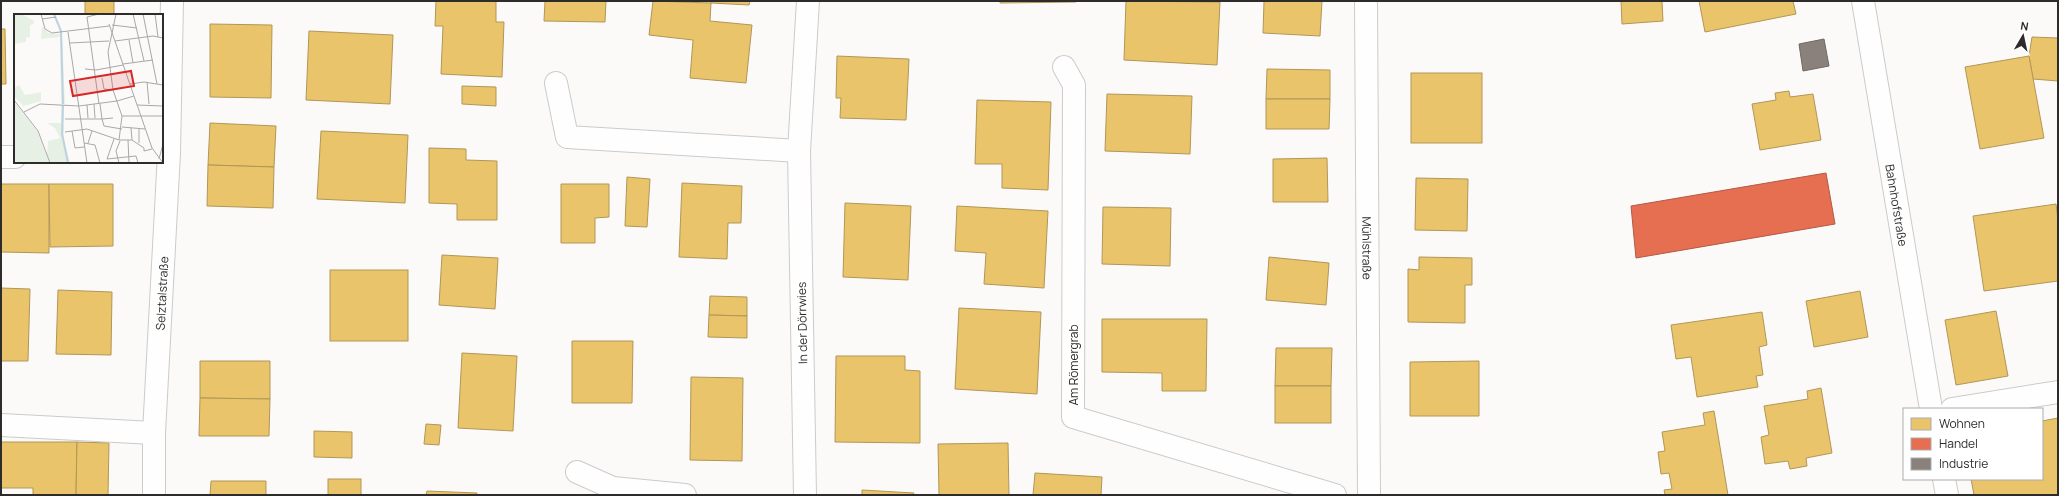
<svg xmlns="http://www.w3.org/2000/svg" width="2059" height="496" viewBox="0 0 2059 496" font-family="Manrope,sans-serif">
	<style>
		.homes { fill: #e9c46a; stroke: #b19657 }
		.shops { fill: #e76f51; stroke: #af5b46 }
		.industry { fill: #8a817c; stroke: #6e6864 }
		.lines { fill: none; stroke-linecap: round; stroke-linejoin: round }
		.minor-casing { stroke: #cccbca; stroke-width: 24 }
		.minor { stroke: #fffefe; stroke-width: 22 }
		.labels { text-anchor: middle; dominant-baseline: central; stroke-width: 4; stroke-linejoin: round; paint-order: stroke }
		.street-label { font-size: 12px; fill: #2d2c2b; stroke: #fff }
		.inset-river { fill: none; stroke: #bdd2e0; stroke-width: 2 }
		.inset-road { fill: none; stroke: #a9a8a6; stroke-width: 1 }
		.view { fill: #d62828; fill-opacity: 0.15; stroke: #d62828; stroke-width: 2 }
		.inset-edge { fill: none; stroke: #2d2c2b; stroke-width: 2 }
	</style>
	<rect width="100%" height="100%" fill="#fcfaf8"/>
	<g class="homes">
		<rect x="85" y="1" width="29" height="14"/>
		<path d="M 436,1 L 496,1 L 496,22 L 504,22 L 502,77 L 441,74 L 443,26 L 435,26 Z"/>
		<path d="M 545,1 L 606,1 L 605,22 L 544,21 Z"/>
		<path d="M 653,1 L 711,3 L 710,21 L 752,25 L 746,83 L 690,78 L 693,40 L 649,35 Z"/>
		<path d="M 711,1 L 750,1 L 749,5 L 711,3 Z"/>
		<path d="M 1000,1 L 1076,1 L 1076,2 L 1000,3 Z"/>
		<path d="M 1126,1 L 1220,2 L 1217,65 L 1124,60 Z"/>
		<path d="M 1264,1 L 1322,1 L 1320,36 L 1263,33 Z"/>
		<path d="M 1621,1 L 1662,1 L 1663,21 L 1622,24 Z"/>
		<path d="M 1699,1 L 1793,1 L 1796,14 L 1705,32 Z"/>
		<path d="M 210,24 L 272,25 L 271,98 L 210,97 Z"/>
		<path d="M 1,29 L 5,29 L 6,84 L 1,84 Z"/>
		<path d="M 309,31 L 393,35 L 390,104 L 306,100 Z"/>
		<path d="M 2032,37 L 2058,38 L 2058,81 L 2033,79 L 2029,56 Z"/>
		<path d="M 837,56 L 909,59 L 906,120 L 840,118 L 841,98 L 836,98 Z"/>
		<path d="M 2029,56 L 2044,138 L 1980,149 L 1965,67 Z"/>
		<path d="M 1267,69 L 1330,70 L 1330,99 L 1266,99 Z"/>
		<rect x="1411" y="73" width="71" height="70"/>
		<path d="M 462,86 L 496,87 L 496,106 L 462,104 Z"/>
		<path d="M 1789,91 L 1790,97 L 1813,94 L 1821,140 L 1760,150 L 1752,104 L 1776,100 L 1775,93 Z"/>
		<path d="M 1107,94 L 1192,96 L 1190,154 L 1105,151 Z"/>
		<path d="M 1266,99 L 1330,99 L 1329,129 L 1266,129 Z"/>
		<path d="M 977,100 L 1051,102 L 1048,190 L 1002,188 L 1002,164 L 975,164 Z"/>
		<path d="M 210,123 L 276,126 L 274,167 L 208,165 Z"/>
		<path d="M 321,131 L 408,135 L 405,203 L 317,199 Z"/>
		<path d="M 429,148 L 466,149 L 466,160 L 497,161 L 497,220 L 457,220 L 457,204 L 429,203 Z"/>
		<path d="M 1327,158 L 1328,202 L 1273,202 L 1273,159 Z"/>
		<path d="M 208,165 L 274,167 L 273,208 L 207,206 Z"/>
		<path d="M 627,177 L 650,179 L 647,227 L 625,226 Z"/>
		<path d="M 1416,178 L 1468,179 L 1467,231 L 1415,230 Z"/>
		<path d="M 682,183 L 742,186 L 741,223 L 728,223 L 727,259 L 679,257 Z"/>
		<path d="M 1,184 L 49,184 L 49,253 L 1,252 Z"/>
		<path d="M 49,184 L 113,184 L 113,246 L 50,247 Z"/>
		<path d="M 561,184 L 609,184 L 609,217 L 595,218 L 595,243 L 561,243 Z"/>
		<path d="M 845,203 L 911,206 L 908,280 L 843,277 Z"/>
		<path d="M 2056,204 L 2058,220 L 2058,281 L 1984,291 L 1973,216 Z"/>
		<path d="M 957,206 L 1048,211 L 1044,288 L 984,284 L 986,253 L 955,251 Z"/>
		<path d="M 1103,207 L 1171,208 L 1170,266 L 1102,264 Z"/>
		<path d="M 442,255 L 498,258 L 495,309 L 439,305 Z"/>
		<path d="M 1269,257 L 1329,263 L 1326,305 L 1266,300 Z"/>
		<path d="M 1419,257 L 1472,258 L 1472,285 L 1465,285 L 1465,323 L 1408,322 L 1408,269 L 1419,270 Z"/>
		<rect x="330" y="270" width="78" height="71"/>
		<path d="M 1,288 L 30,289 L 28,361 L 1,361 Z"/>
		<path d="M 58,290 L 112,292 L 111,355 L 56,354 Z"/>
		<path d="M 1860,291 L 1868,337 L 1814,347 L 1806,301 Z"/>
		<path d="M 710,296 L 747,297 L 747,316 L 709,315 Z"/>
		<path d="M 959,308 L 1041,312 L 1037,394 L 955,389 Z"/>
		<path d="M 1996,311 L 2008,376 L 1956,385 L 1945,320 Z"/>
		<path d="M 1762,312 L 1767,345 L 1759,347 L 1763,375 L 1756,376 L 1758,387 L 1697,397 L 1691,357 L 1676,359 L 1671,325 Z"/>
		<path d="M 709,315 L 747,316 L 747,338 L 708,337 Z"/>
		<path d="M 1102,319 L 1207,319 L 1206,391 L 1162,391 L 1162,373 L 1102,372 Z"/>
		<path d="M 572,341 L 633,341 L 632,403 L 572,403 Z"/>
		<path d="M 1276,348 L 1332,348 L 1331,386 L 1275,386 Z"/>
		<path d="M 462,353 L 517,356 L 513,431 L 458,428 Z"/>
		<path d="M 836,356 L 905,356 L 905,370 L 920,371 L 920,443 L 835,442 Z"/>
		<path d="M 200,361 L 270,361 L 270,399 L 200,398 Z"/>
		<path d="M 1479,361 L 1479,416 L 1410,416 L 1410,362 Z"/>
		<path d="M 691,377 L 743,378 L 742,461 L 690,460 Z"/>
		<rect x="1275" y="386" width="56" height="37"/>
		<path d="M 1821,388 L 1832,453 L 1806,458 L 1807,466 L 1790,469 L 1788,461 L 1765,464 L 1761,437 L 1769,435 L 1764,406 L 1808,399 L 1807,391 Z"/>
		<path d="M 200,398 L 270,399 L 269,436 L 199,436 Z"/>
		<path d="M 1714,411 L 1728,495 L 1665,495 L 1664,490 L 1672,489 L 1669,473 L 1661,474 L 1658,452 L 1665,451 L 1662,432 L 1705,425 L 1703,413 Z"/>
		<path d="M 2058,418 L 2058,495 L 1974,495 L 1971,479 L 2042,479 L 2042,421 Z"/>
		<path d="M 426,424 L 441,425 L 439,445 L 424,444 Z"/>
		<path d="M 314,431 L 352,432 L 352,458 L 314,457 Z"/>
		<path d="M 1,442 L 77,442 L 76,495 L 33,495 L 33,488 L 1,488 Z"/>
		<path d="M 77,442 L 109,443 L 108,495 L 76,495 Z"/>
		<path d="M 1008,443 L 1009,495 L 939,495 L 938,444 Z"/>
		<path d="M 1035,473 L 1102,477 L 1101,495 L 1033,495 Z"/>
		<rect x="328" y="479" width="33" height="16"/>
		<path d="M 211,481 L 266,481 L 266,495 L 210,495 Z"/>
		<path d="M 862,490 L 914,493 L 913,495 L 862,495 Z"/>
		<path d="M 427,491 L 477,493 L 477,495 L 426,495 Z"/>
	</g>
	<path class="shops" d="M 1826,173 L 1835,224 L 1636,258 L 1631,206 Z"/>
	<path class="industry" d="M 1824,39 L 1829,66 L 1803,71 L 1799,44 Z"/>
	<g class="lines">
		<defs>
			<g id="minor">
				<path id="s1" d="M 1366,1 L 1369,495"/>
				<path id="s2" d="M 1863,1 L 1931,409"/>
				<path d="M 1064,67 L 1074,85 L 1073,417 L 1335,495"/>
				<path d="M 556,83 L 567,137 L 799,151"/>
				<path d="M 1,157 L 15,157"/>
				<path d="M 1952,409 L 2058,392"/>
				<path d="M 1,425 L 154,433"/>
				<path d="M 577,472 L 613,488 L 685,495"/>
				<path d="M 1944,479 L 1947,495"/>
				<path id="s3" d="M 154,495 L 154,433 L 169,153 L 172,1"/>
				<path d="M 805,495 L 799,151 L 808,1"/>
			</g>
		</defs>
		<use href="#minor" class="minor-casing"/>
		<use href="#minor" class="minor"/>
	</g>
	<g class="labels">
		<g class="street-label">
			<text stroke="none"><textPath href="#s2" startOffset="207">Bahnhofstraße</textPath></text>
			<text stroke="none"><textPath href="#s1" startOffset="247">Mühlstraße</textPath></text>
			<text stroke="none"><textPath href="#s3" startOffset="202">Selztalstraße</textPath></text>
			<text transform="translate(802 323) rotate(-91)">In der Dörrwies</text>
			<text transform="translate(1073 365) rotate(-90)">Am Römergrab</text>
		</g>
	</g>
	<g transform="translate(14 14)">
		<rect width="149" height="149" fill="#fcfaf8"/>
		<path d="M 0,2 L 13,12 L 11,21 L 1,26 ZM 28,12 L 34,19 L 46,20 L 46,23 L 27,25 ZM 5,71 L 11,81 L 27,78 L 27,87 L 9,92 L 0,82 L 0,74 Z" fill="#e6f0e4"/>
		<path d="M 0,0 L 8,0 L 20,7 L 20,10 L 16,11 L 16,23 L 12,24 L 12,28 L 0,30 L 0,24 L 1,26 L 10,21 L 13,12 L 1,5 ZM 46,20 L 48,20 L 51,90 L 47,90 ZM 47,92 L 50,92 L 50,124 L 56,149 L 36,149 L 33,139 L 34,127 L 46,124 L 41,114 L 33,109 L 47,109 Z" fill="#e6f0e4"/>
		<path d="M 0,87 L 23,117 L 35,149 L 0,149 Z" fill="#e6f0e4"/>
		<path class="inset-river" d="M 40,0 L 47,17 L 49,90M 49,91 L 48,120 L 54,149"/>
		<path class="inset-road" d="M 27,0 L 31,15 L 38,19 L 95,12M 102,0 L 94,38 L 99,76 L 108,102 L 105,126M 119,0 L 130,47M 129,0 L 143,70M 141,0 L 144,23M 28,5 L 42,3M 95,10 L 138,134 L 149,149M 98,11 L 123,14M 54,18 L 73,149M 115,26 L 119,49M 101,27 L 139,22 L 149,24M 56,29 L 95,27M 109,50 L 139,46M 71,55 L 82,56 L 109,51M 88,64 L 90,75 L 99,76M 133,68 L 135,90M 116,70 L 130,68 L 149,71M 0,86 L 24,117 L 36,149M 80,90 L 81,104M 85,90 L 73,3 L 85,0M 73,91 L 74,104M 123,91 L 149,92M 10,98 L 26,90 L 65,92 L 103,87 L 120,82M 108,102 L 149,102M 99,104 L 88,105 L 90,112 L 108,115M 51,105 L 88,105 L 86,90M 108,113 L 131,115M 117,114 L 118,126M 58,117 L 61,134 L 70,133M 51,118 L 73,115 L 105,126 L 118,126 L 130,134 L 130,137 L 138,135M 100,125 L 93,145 L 122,142 L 124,149M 114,126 L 115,149M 70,129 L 81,131 L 86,149M 74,129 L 78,117M 125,129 L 125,115M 145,145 L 149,130M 105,149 L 102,137 L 106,127"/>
		<path class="view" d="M 117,57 L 120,72 L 59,82 L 56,67 Z"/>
		<rect width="149" height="149" class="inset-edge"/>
	</g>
	<rect width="2059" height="496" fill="none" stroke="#2d2c2b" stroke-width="4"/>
	<rect x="1903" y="408" width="140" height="72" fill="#ffffff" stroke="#ababaa"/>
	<rect x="1911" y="418" width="20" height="12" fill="#e9c46a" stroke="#ababaa"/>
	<text x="1939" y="428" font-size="12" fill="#2d2c2b">Wohnen</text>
	<rect x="1911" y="438" width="20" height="12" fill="#e76f51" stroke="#ababaa"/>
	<text x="1939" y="448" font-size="12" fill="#2d2c2b">Handel</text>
	<rect x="1911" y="458" width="20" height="12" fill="#8a817c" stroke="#ababaa"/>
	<text x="1939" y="468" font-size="12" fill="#2d2c2b">Industrie</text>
	<g transform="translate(2023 36) rotate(9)" stroke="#ffffff" stroke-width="3" paint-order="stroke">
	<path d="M0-3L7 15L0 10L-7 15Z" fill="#2d2c2b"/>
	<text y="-6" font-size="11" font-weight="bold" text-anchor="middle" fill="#2d2c2b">N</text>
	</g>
</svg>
